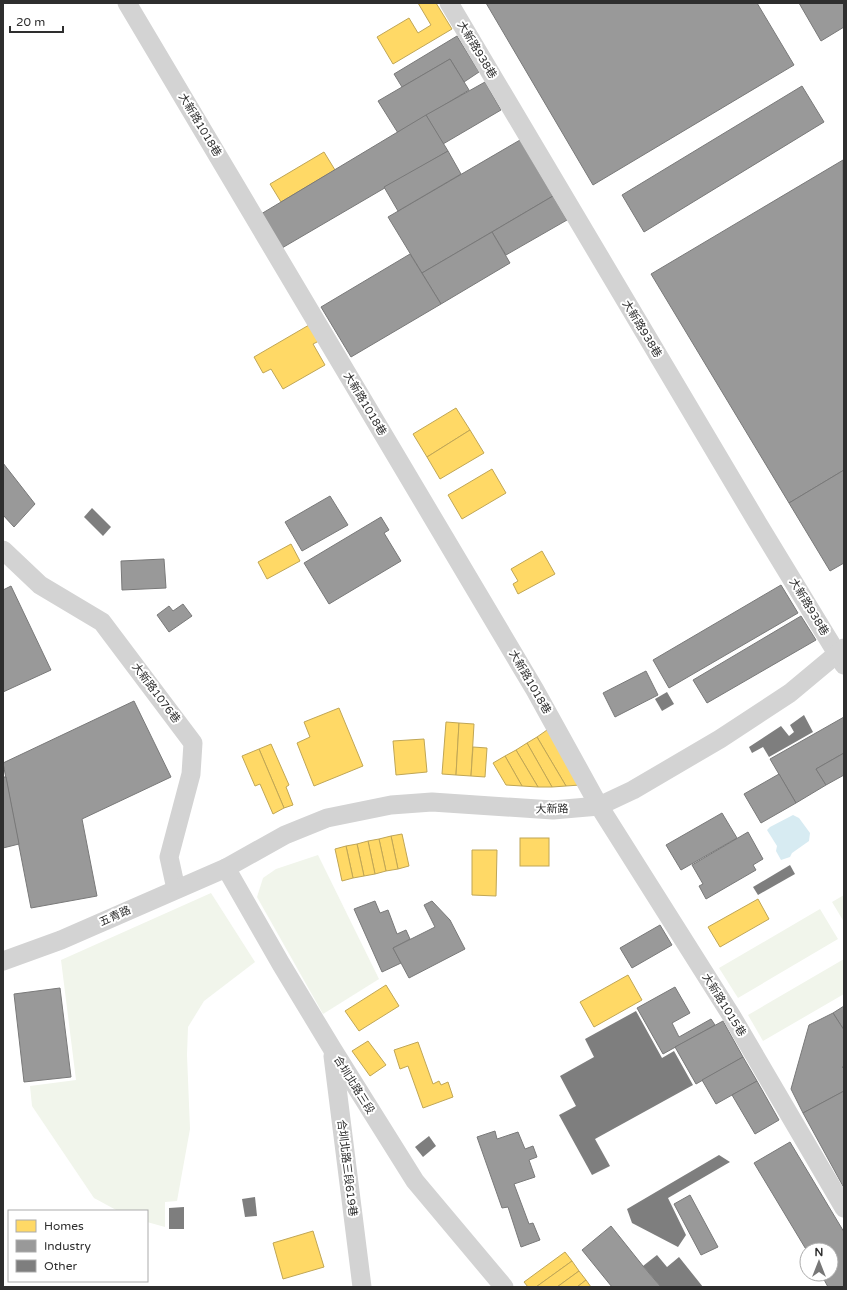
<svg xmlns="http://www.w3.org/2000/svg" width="847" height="1290" viewBox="0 0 847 1290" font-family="'Varela Round','Noto Sans TC',sans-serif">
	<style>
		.green { fill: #f1f5eb }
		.water { fill: #d7ebf2 }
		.homes { fill: #ffd966; stroke: #c0a655 }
		.industry { fill: #999; stroke: #797979 }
		.building { fill: #7e7e7e }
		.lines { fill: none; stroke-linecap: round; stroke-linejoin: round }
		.minor { stroke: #d3d3d3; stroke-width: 19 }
		.labels { text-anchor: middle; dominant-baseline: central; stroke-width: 4; stroke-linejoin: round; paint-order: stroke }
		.street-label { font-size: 11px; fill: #2e2e2e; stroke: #fff }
	</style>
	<rect width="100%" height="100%" fill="#fff"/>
	<g class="green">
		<path d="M 318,855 L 379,979 L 323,1014 L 257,897 L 263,878 L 276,869 Z"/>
		<path d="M 211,893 L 255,962 L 204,1001 L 188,1027 L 187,1055 L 190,1129 L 177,1201 L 165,1202 L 165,1227 L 147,1222 L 147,1211 L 118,1211 L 94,1198 L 32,1106 L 30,1086 L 76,1080 L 61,960 Z"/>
		<path d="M 844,895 L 844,922 L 832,902 Z"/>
		<path d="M 820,909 L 838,939 L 738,998 L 719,968 Z"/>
		<path d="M 844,959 L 844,994 L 763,1041 L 748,1015 Z"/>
	</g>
	<path class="water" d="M 793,815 L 799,818 L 810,833 L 809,841 L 792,853 L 790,857 L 781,860 L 776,851 L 777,846 L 767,830 L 770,827 Z"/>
	<g class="homes">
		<path d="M 418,3 L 436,3 L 452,29 L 393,64 L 377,37 L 409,18 L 418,33 L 431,25 Z"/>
		<path d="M 324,152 L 335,170 L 281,202 L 270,184 Z"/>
		<path d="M 309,325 L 319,341 L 313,344 L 325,365 L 283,389 L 271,369 L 263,373 L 254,357 Z"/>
		<path d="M 456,408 L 470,430 L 427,457 L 413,434 Z"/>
		<path d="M 470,430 L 484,453 L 440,479 L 427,457 Z"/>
		<path d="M 492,469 L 506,493 L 462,519 L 448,495 Z"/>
		<path d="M 291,544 L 300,561 L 267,579 L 258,562 Z"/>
		<path d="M 542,551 L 555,574 L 518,594 L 513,584 L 518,581 L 511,569 Z"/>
		<path d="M 339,708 L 363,766 L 314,786 L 297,743 L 310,737 L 304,722 Z"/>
		<path d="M 446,722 L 459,723 L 456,775 L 442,774 Z"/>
		<path d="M 459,723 L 474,724 L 471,776 L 456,775 Z"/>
		<path d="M 547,730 L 580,785 L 566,786 L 537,737 Z"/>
		<path d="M 537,737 L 566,786 L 552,787 L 527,743 Z"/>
		<path d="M 424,739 L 427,772 L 396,775 L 393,741 Z"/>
		<path d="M 527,743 L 552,787 L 538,787 L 516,750 Z"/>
		<path d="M 271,744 L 289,785 L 286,787 L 293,805 L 284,808 L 259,749 Z"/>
		<path d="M 473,747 L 487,748 L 485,777 L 471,776 Z"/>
		<path d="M 259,749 L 284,808 L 273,814 L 260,784 L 255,786 L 242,756 Z"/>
		<path d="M 516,750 L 538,787 L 522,786 L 505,756 Z"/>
		<path d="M 505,756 L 522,786 L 506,785 L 493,763 Z"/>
		<path d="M 402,834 L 409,866 L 398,869 L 391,836 Z"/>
		<path d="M 391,836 L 398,869 L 386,871 L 379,839 Z"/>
		<rect x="520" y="838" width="29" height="28"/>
		<path d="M 379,839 L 386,871 L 375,874 L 368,841 Z"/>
		<path d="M 368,841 L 375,874 L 364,876 L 357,844 Z"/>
		<path d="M 357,844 L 364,876 L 353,878 L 346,846 Z"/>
		<path d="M 346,846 L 353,878 L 342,881 L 335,849 Z"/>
		<path d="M 472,850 L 497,850 L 496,896 L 472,895 Z"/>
		<path d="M 758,899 L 769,919 L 720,947 L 708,927 Z"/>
		<path d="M 628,975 L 642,1000 L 594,1027 L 580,1002 Z"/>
		<path d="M 386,985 L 399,1006 L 359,1031 L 345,1011 Z"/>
		<path d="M 368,1041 L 386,1065 L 370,1076 L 352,1051 Z"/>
		<path d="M 418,1042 L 433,1084 L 439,1081 L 441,1085 L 448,1082 L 453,1097 L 423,1108 L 408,1066 L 400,1069 L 394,1050 Z"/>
		<path d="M 313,1231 L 324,1267 L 283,1279 L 273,1243 Z"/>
		<path d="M 565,1252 L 572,1261 L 536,1287 L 528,1287 L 524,1282 Z"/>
		<path d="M 572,1261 L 579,1271 L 557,1287 L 536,1287 Z"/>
		<path d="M 579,1271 L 586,1280 L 577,1287 L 557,1287 Z"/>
		<path d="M 586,1280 L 591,1287 L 577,1287 Z"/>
	</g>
	<g class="industry">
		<path d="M 486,3 L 757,3 L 794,65 L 593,185 Z"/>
		<path d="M 799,3 L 844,3 L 844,27 L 821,41 Z"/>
		<path d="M 457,36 L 479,72 L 464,82 L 450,59 L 402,87 L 394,74 Z"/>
		<path d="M 450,59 L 469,90 L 398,133 L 378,101 Z"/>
		<path d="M 485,82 L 501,110 L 443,144 L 426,115 Z"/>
		<path d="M 802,86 L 824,122 L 644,232 L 622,195 Z"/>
		<path d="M 426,115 L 448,151 L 282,248 L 261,214 Z"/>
		<path d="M 520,140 L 553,196 L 422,273 L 388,217 Z"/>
		<path d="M 448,151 L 461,174 L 398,211 L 384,187 Z"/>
		<path d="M 843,160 L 844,470 L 789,503 L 651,274 Z"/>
		<path d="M 553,196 L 567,220 L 506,255 L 492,232 Z"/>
		<path d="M 492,232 L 510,263 L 441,304 L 422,273 Z"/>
		<path d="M 410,254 L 441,304 L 351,357 L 321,307 Z"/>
		<path d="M 3,463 L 35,504 L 14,527 L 3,515 Z"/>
		<path d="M 844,470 L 844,563 L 830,571 L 789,503 Z"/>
		<path d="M 330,496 L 348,525 L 302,551 L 285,522 Z"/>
		<path d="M 381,517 L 389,530 L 384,533 L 401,561 L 329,604 L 304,563 Z"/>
		<path d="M 164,559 L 166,588 L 122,590 L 121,561 Z"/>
		<path d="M 781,585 L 798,613 L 669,688 L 653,660 Z"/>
		<path d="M 11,586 L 51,670 L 3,692 L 3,590 Z"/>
		<path d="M 183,604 L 192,616 L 169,632 L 157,615 L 169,606 L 173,611 Z"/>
		<path d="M 801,616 L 816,640 L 707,703 L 693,680 Z"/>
		<path d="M 646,671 L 658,695 L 615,717 L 603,693 Z"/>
		<path d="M 134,701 L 171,777 L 82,819 L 97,896 L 31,908 L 3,763 Z"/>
		<path d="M 844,717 L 844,753 L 816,769 L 826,785 L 796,803 L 770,759 Z"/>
		<path d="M 844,753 L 844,775 L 826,785 L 816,769 Z"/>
		<path d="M 779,774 L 796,803 L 761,823 L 744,794 Z"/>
		<path d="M 3,777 L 6,777 L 19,844 L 3,848 Z"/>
		<path d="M 722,813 L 737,838 L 681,870 L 666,845 Z"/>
		<path d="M 748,832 L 763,859 L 753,865 L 756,870 L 706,899 L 699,886 L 703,884 L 692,865 Z"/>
		<path d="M 375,901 L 380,913 L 388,910 L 397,934 L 406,930 L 410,939 L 393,948 L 401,963 L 382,972 L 354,909 Z"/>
		<path d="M 432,901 L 450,920 L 465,949 L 409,978 L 393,948 L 435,927 L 424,905 Z"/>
		<path d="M 660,925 L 672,945 L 632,968 L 620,948 Z"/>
		<path d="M 675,987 L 690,1013 L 672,1023 L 679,1037 L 711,1019 L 715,1025 L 663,1054 L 637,1008 Z"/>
		<path d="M 60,988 L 71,1077 L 24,1082 L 14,994 Z"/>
		<path d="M 844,1006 L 844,1030 L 833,1013 Z"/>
		<path d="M 833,1013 L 844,1030 L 844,1066 L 842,1067 L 844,1069 L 844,1091 L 803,1113 L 791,1089 L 809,1025 Z"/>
		<path d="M 723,1021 L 743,1057 L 696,1084 L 675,1047 Z"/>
		<path d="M 743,1057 L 757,1081 L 716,1104 L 702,1080 Z"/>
		<path d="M 757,1081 L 779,1120 L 755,1134 L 732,1095 Z"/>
		<path d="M 844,1091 L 844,1188 L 803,1113 Z"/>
		<path d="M 495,1131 L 497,1139 L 518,1132 L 525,1149 L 533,1146 L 537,1157 L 529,1160 L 535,1177 L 514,1184 L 529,1224 L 533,1223 L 540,1240 L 521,1247 L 508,1207 L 502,1208 L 477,1137 Z"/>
		<path d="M 790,1142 L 844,1232 L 844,1287 L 828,1287 L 821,1274 L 831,1274 L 831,1250 L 807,1250 L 807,1251 L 754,1163 Z"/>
		<path d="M 690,1195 L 718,1247 L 701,1255 L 674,1204 Z"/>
		<path d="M 611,1226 L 643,1266 L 661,1287 L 612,1287 L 582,1250 Z"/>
	</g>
	<g class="building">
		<path d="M 92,508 L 111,527 L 103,536 L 84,517 Z"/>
		<path d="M 667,692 L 674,704 L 662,711 L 655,699 Z"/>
		<path d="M 804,715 L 813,732 L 769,757 L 763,747 L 752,753 L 749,747 L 781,726 L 789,736 L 794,732 L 790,725 Z"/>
		<path d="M 790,865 L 795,874 L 758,895 L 753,887 Z"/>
		<path d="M 636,1011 L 662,1058 L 674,1051 L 693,1085 L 595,1139 L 610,1166 L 592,1175 L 559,1115 L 576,1106 L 560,1076 L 594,1057 L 585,1039 Z"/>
		<path d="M 429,1136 L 436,1146 L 423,1157 L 415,1147 Z"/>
		<path d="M 719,1155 L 730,1162 L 668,1198 L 686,1235 L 678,1247 L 632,1223 L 627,1209 Z"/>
		<path d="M 255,1197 L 257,1216 L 245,1217 L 242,1199 Z"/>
		<path d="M 184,1207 L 184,1229 L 169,1229 L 169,1208 Z"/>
		<path d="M 657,1255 L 667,1267 L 679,1257 L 703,1287 L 661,1287 L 643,1266 Z"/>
	</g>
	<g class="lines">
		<g class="minor">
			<path d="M 127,3 L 535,690 L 599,806 L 731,1015 L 844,1208"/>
			<path d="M 449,3 L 757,522 L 844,665"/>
			<path d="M 3,550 L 40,585 L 102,622 L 193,743 L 191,774 L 169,857 L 176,889"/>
			<path d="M 226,868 L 281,964 L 333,1050 L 415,1181 L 504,1287"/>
			<path d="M 3,961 L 61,940 L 226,868 L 285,835 L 327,818 L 391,805 L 432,802 L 553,810 L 599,806 L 633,790 L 720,739 L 790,693 L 844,648"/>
			<path d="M 333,1056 L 362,1287"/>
		</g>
	</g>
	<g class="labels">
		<g class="street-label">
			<text transform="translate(477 50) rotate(59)">大新路938巷</text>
			<text transform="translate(200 125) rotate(59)">大新路1018巷</text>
			<text transform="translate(642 329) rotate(59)">大新路938巷</text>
			<text transform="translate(365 404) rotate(59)">大新路1018巷</text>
			<text transform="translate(809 607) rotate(59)">大新路938巷</text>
			<text transform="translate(530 682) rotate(60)">大新路1018巷</text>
			<text transform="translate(156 693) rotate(53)">大新路1076巷</text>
			<text transform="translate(552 809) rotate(-1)">大新路</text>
			<text transform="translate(115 916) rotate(-24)">五青路</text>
			<text transform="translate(724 1005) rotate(58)">大新路1015巷</text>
			<text transform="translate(354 1085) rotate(58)">合圳北路三段</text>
			<text transform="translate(347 1168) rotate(83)">合圳北路三段619巷</text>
		</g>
	</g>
	<rect width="847" height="1290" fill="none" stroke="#2e2e2e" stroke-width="8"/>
	<rect x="8" y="1210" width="140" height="72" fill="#ffffff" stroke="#ababab"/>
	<rect x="16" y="1220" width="20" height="12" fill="#ffd966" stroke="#ababab"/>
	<text x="44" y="1230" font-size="12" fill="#2e2e2e">Homes</text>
	<rect x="16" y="1240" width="20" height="12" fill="#999999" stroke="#ababab"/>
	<text x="44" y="1250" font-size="12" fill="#2e2e2e">Industry</text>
	<rect x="16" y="1260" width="20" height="12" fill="#7e7e7e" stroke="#ababab"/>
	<text x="44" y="1270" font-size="12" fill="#2e2e2e">Other</text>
	<g transform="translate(819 1262)"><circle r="19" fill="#ffffff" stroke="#ababab"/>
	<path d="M0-3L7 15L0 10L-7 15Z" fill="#777777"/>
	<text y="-6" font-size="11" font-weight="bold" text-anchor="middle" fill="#2e2e2e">N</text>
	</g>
	<path d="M10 26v6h53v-6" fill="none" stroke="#2e2e2e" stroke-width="2"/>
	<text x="16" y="26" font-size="12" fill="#2e2e2e" stroke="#ffffff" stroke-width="3" paint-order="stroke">20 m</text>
</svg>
